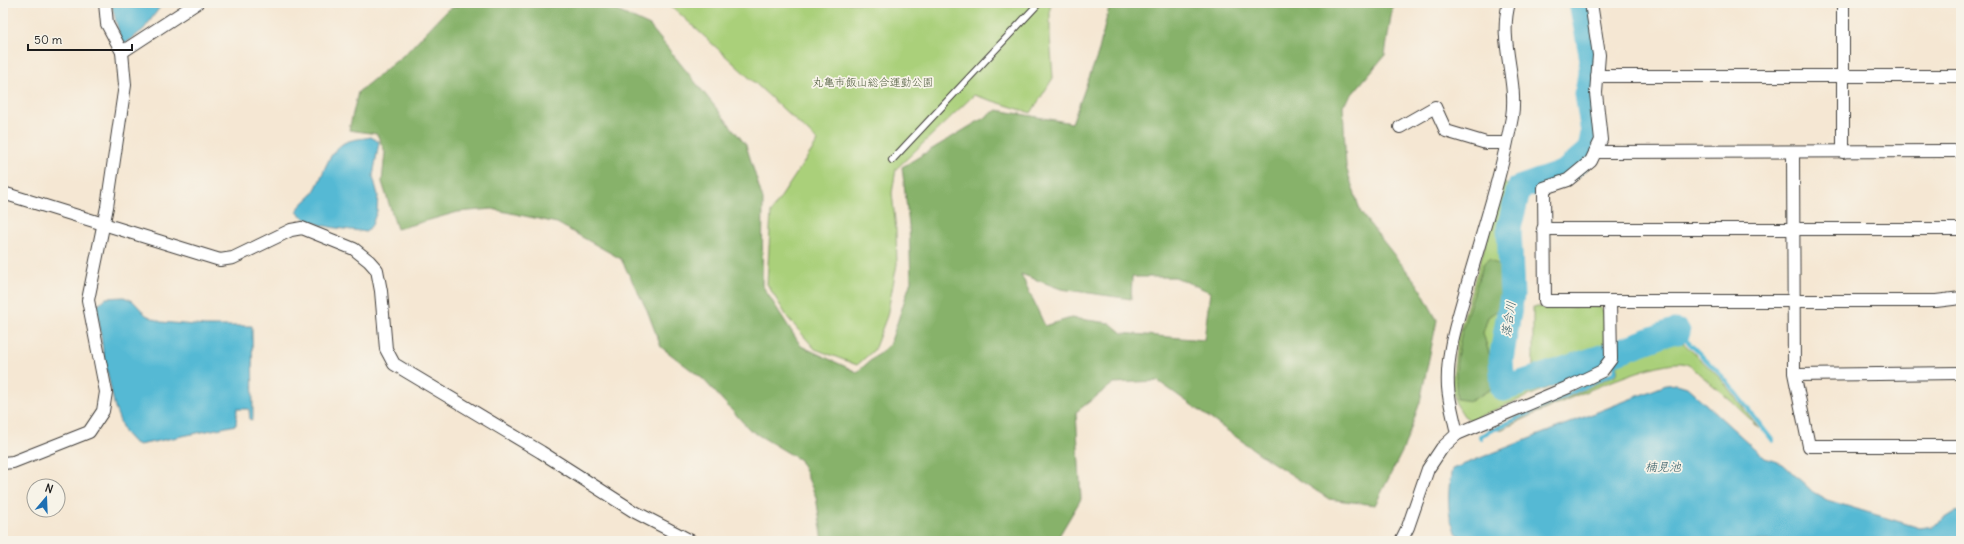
<svg xmlns="http://www.w3.org/2000/svg" width="1964" height="544" viewBox="0 0 1964 544" font-family="Delius,'Klee One',sans-serif">
	<style>
		.green { fill: #aad07a; stroke: #63764b }
		.forest { fill: #87b26a; stroke: #526743; fill-rule: evenodd }
		.water { fill: #55b9d4; stroke: #386a78 }
		.lines { fill: none; stroke-linecap: round; stroke-linejoin: round }
		.stream { stroke: #55b9d4; stroke-width: 4 }
		.river { stroke: #55b9d4; stroke-width: 25 }
		.service-casing { stroke: #3d3a37; stroke-width: 8 }
		.minor-casing { stroke: #3d3a37; stroke-width: 14 }
		.service { stroke: #fff; stroke-width: 6 }
		.minor { stroke: #fff; stroke-width: 12 }
		.labels { text-anchor: middle; dominant-baseline: central; stroke-width: 3.5; stroke-linejoin: round; paint-order: stroke }
		.park-label { font-size: 11px; fill: #4e5b3d; stroke: #f7f3e8 }
		.water-label { font-size: 12px; font-style: italic; fill: #335b66; stroke: #f7f3e8 }
	</style>
	<rect width="100%" height="100%" fill="#f7f3e8"/>
	<filter id="ink" filterUnits="userSpaceOnUse"><feTurbulence type="fractalNoise" baseFrequency=".025" numOctaves="2"/><feDisplacementMap in="SourceGraphic" scale="8" xChannelSelector="R" yChannelSelector="G"/><feConvolveMatrix kernelMatrix="1 2 1 2 8 2 1 2 1" color-interpolation-filters="sRGB"/></filter>
	<filter id="wash" filterUnits="userSpaceOnUse"><feTurbulence type="fractalNoise" baseFrequency=".012" numOctaves="4" result="noise"/><feDisplacementMap in="SourceGraphic" scale="16" xChannelSelector="R" yChannelSelector="G"/><feGaussianBlur stdDeviation="0.9" result="paint"/><feColorMatrix in="noise" values="0 0 0 0 0 0 0 0 0 0 0 0 0 0 0 0 0 1.4 0 .05"/><feComposite in="paint" operator="in"/></filter>
	<g filter="url(#wash)">
		<rect width="100%" height="100%" fill="#f5e7d3"/>
		<g class="green">
			<path d="M 668,3 L 1052,3 L 1050,7 L 1050,36 L 1053,78 L 1031,113 L 974,95 L 896,169 L 892,193 L 896,230 L 897,264 L 887,316 L 874,350 L 857,365 L 815,349 L 788,318 L 767,284 L 771,212 L 818,141 Z"/>
			<path d="M 1504,182 L 1516,188 L 1506,226 L 1508,299 L 1499,363 L 1500,393 L 1598,362 L 1584,373 L 1470,420 L 1464,416 L 1455,402 L 1452,382 L 1457,339 Z"/>
			<path d="M 1533,307 L 1600,307 L 1605,313 L 1605,351 L 1533,377 Z"/>
			<path d="M 1674,334 L 1721,379 L 1759,428 C 1741,410 1723,393 1703,377 C 1698,373 1692,366 1686,364 C 1659,354 1531,416 1500,430 L 1617,374 L 1619,354 Z"/>
		</g>
		<g class="forest">
			<path d="M 464,3 L 600,3 L 650,26 L 746,145 L 763,200 L 762,285 L 801,346 L 857,372 L 890,344 L 911,281 L 909,226 L 902,167 L 997,110 L 1072,123 L 1098,54 L 1110,3 L 1393,3 L 1385,55 L 1343,105 L 1346,167 L 1361,213 L 1418,285 L 1437,320 L 1420,402 L 1404,448 L 1375,505 L 1329,499 L 1267,459 L 1158,381 L 1114,383 L 1076,412 L 1081,499 L 1056,541 L 823,541 L 816,497 L 800,460 L 750,430 L 703,379 L 661,347 L 647,310 L 621,259 L 557,223 L 492,209 L 458,212 L 397,229 L 382,182 L 385,152 L 377,134 L 349,130 L 358,92 L 406,53 L 447,10 ZM 1021,274 L 1061,289 L 1131,299 L 1132,277 L 1175,277 L 1210,292 L 1204,340 L 1122,333 L 1110,323 L 1071,318 L 1045,326 Z"/>
			<path d="M 1489,259 L 1503,268 L 1501,308 L 1488,317 L 1483,333 L 1495,373 L 1491,389 L 1471,401 L 1457,399 C 1451,348 1469,311 1483,264 Z"/>
		</g>
		<g class="water">
			<path d="M 111,3 L 163,3 L 144,29 L 125,44 L 122,44 Z"/>
			<path d="M 371,137 L 379,142 L 373,176 L 378,195 L 377,211 L 372,225 L 366,232 C 343,228 314,229 297,212 C 299,204 308,200 313,193 C 323,178 326,156 341,145 C 348,139 362,139 371,137 Z"/>
			<path d="M 124,297 L 133,301 L 146,315 L 161,322 L 205,326 L 252,326 L 253,419 L 250,420 L 249,409 L 237,409 L 236,425 L 139,445 L 133,442 L 124,432 L 115,408 L 103,352 L 97,306 L 106,298 Z"/>
			<path d="M 1677,384 L 1687,387 L 1765,458 L 1783,464 L 1813,492 L 1827,500 L 1920,528 L 1933,526 L 1955,512 L 1961,511 L 1961,541 L 1466,541 C 1463,538 1457,535 1455,531 C 1446,514 1448,487 1452,469 L 1666,385 Z"/>
		</g>
		<g class="lines">
			<g class="stream">
				<path d="M 1678,332 L 1724,378 L 1773,441"/>
				<path d="M 1481,439 L 1480,436 L 1615,372 L 1617,352"/>
			</g>
			<path class="river" d="M 1581,3 L 1592,59 L 1587,94 L 1593,133 L 1590,150 L 1565,172 L 1519,188 L 1509,228 L 1512,295 L 1501,360 L 1503,389 L 1617,352 L 1674,331 L 1678,332"/>
		</g>
	</g>
	<g filter="url(#ink)">
		<g class="lines">
			<defs>
				<path id="service" d="M 892,160 L 1039,3"/>
				<g id="minor">
					<path d="M 1509,3 C 1498,41 1518,79 1512,117 C 1502,174 1483,230 1467,286 C 1458,319 1446,352 1448,387 C 1449,403 1454,418 1457,434 L 1571,386 L 1602,371 L 1611,359 L 1610,301"/>
					<path d="M 1591,3 L 1599,55 L 1596,93 L 1601,140 L 1591,161 L 1568,180 L 1544,188 L 1545,301 L 1936,301 L 1961,298"/>
					<path d="M 122,52 L 197,3"/>
					<path d="M 1597,76 L 1961,76"/>
					<path d="M 1400,127 L 1435,107 L 1446,131 L 1486,143 L 1505,143"/>
					<path d="M 1595,152 L 1961,151"/>
					<path d="M 1793,152 L 1794,373 L 1809,446 L 1961,446"/>
					<path d="M 1843,152 L 1843,3"/>
					<path d="M 3,193 L 220,260 L 233,258 L 291,230 L 302,228 L 354,249 L 369,261 L 377,270 L 381,291 L 386,349 L 394,364 L 541,452 L 635,512 L 691,541"/>
					<path d="M 1543,229 L 1961,229"/>
					<path d="M 1795,375 L 1961,373"/>
					<path d="M 3,463 L 13,462 L 89,432 L 103,411 L 106,392 L 88,300 L 107,207 L 125,85 L 122,52 L 107,24 L 105,3"/>
					<path d="M 1401,541 L 1408,527 L 1428,469 L 1442,448 L 1457,434"/>
				</g>
			</defs>
			<use href="#service" class="service-casing"/>
			<use href="#minor" class="minor-casing"/>
			<use href="#service" class="service"/>
			<use href="#minor" class="minor"/>
		</g>
	</g>
	<g class="labels">
		<g class="park-label">
			<text x="873" y="82">丸亀市飯山総合運動公園</text>
		</g>
		<g class="water-label">
			<text transform="translate(1508 319) rotate(-81)">落合川</text>
			<text x="1663" y="466">楠見池</text>
		</g>
	</g>
	<rect width="1964" height="544" fill="none" stroke="#f7f3e8" stroke-width="16"/>
	<g transform="translate(46 498) rotate(19)"><circle r="19" fill="#f7f3e8" stroke="#9f9d96"/>
	<path d="M0-3L7 15L0 10L-7 15Z" fill="#1f6fb2"/>
	<text y="-6" font-size="11" font-weight="bold" text-anchor="middle" fill="#1c1c1c">N</text>
	</g>
	<path d="M28 44v6h104v-6" fill="none" stroke="#1c1c1c" stroke-width="2"/>
	<text x="34" y="44" font-size="12" fill="#1c1c1c" stroke="#f7f3e8" stroke-width="3" paint-order="stroke">50 m</text>
</svg>
